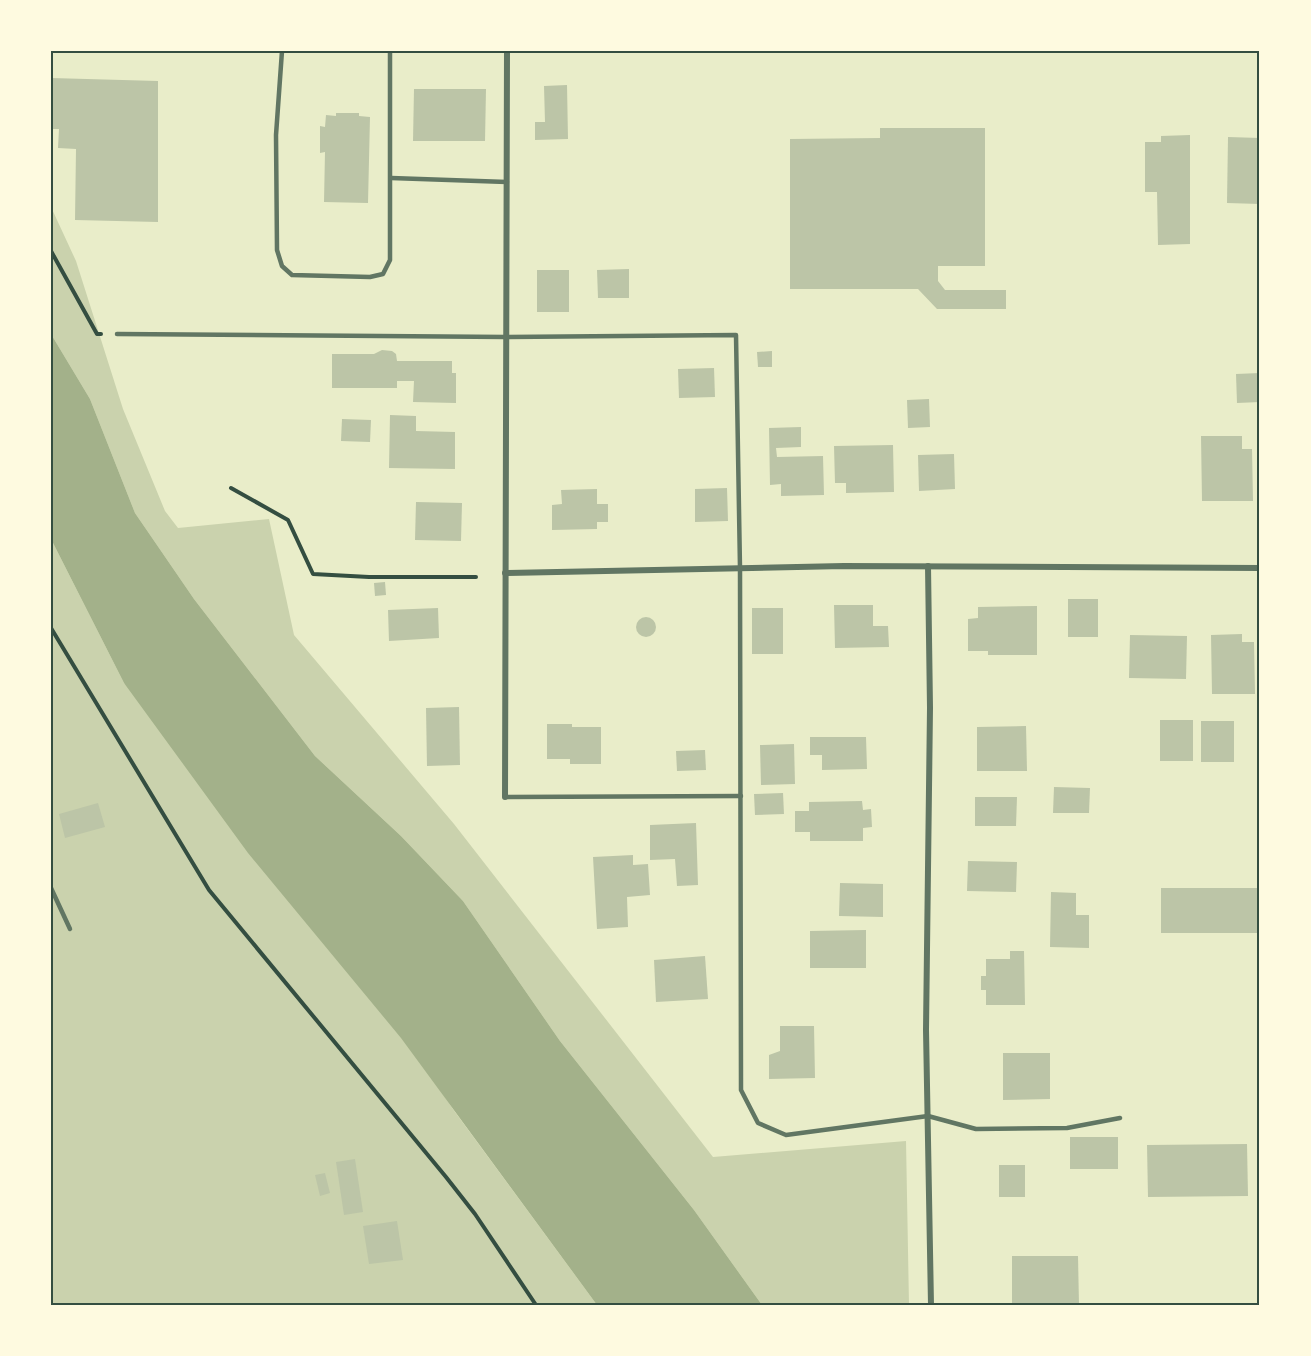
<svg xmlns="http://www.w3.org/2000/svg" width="1311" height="1356" viewBox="0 0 1311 1356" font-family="'Libre Baskerville',serif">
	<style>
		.green { fill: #cad2ad }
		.water { fill: #a3b18a }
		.building { fill: #bcc5a7 }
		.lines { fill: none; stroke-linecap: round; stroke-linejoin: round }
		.path { stroke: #344e41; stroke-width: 4 }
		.service { stroke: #617663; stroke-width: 4.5 }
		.minor { stroke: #617663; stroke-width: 6 }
		.neatline { fill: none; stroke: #344e41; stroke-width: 2 }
	</style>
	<rect width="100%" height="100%" fill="#e9edc9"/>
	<g class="green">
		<path d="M 51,207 L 76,261 L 123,409 L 165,511 L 178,528 L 269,519 L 294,635 L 454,824 L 713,1157 L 906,1141 L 909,1305 L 762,1305 L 694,1210 L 560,1041 L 463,901 L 401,836 L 315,756 L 194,599 L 135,513 L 90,399 L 51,334 Z"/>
		<path d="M 51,539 L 124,683 L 229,783 L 455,1112 L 597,1305 L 51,1305 Z"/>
	</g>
	<path class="water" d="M 51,334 L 90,399 L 135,513 L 194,599 L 315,756 L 401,836 L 463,901 L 560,1041 L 694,1210 L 762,1305 L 597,1305 L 401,1038 L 248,853 L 124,683 L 51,539 Z"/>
	<g class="building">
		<path d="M 51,78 L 158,81 L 158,222 L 75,220 L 76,149 L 58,148 L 59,129 L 51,129 Z"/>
		<path d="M 567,85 L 568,139 L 535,140 L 535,122 L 545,122 L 544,86 Z"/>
		<path d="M 414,89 L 486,89 L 485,141 L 413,141 Z"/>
		<path d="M 336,113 L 359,113 L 359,116 L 370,117 L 368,203 L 324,202 L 325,152 L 320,153 L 320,126 L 325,127 L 326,115 L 336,116 Z"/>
		<path d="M 880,128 L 985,128 L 985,266 L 938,266 L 938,281 L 945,290 L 1006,290 L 1006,309 L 937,309 L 918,289 L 790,289 L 790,139 L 880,138 Z"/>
		<path d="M 1190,135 L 1190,244 L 1158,245 L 1157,192 L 1145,192 L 1145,142 L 1161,142 L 1161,136 Z"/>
		<path d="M 1228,137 L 1260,138 L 1260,204 L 1227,203 Z"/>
		<path d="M 629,269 L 629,298 L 598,298 L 597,270 Z"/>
		<rect x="537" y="270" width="32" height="42"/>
		<path d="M 382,350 L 392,351 L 396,354 L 397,361 L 452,361 L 452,373 L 456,373 L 456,403 L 413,402 L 414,381 L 397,381 L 397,388 L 332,388 L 332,354 L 374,354 Z"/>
		<path d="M 772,351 L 772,367 L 758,367 L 757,352 Z"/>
		<path d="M 714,368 L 715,397 L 679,398 L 678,369 Z"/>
		<path d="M 1260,373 L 1260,402 L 1237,403 L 1236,374 Z"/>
		<path d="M 929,399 L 930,427 L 908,428 L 907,400 Z"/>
		<path d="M 390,415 L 416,416 L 416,431 L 455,432 L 455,469 L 389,468 Z"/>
		<path d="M 342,419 L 371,420 L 370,442 L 341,441 Z"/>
		<path d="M 801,427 L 801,447 L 776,448 L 777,457 L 823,456 L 824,495 L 781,496 L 781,484 L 770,485 L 769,428 Z"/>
		<path d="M 1201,436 L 1242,436 L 1242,449 L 1252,449 L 1253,501 L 1202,501 Z"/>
		<path d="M 893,445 L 894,492 L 846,493 L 846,483 L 835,483 L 834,446 Z"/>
		<path d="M 954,454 L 955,489 L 919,491 L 918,455 Z"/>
		<path d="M 727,488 L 728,521 L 695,522 L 695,489 Z"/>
		<path d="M 597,489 L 597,504 L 608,504 L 608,522 L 597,522 L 597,529 L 552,530 L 552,505 L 562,504 L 561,490 Z"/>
		<path d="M 416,502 L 462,503 L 461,541 L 415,540 Z"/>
		<path d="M 385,582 L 386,595 L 375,596 L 374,583 Z"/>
		<rect x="1068" y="599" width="30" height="38"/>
		<path d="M 834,605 L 873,605 L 873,626 L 888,626 L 889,647 L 835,648 Z"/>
		<path d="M 1037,606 L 1037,655 L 988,655 L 988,651 L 968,651 L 968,619 L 978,618 L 978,607 Z"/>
		<path d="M 438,608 L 439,638 L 389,641 L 388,610 Z"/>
		<rect x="752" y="608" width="31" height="46"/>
		<circle cx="646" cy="627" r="10"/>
		<path d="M 1242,634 L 1242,642 L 1254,642 L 1255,694 L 1212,694 L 1211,635 Z"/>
		<path d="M 1130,635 L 1187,636 L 1186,679 L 1129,678 Z"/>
		<path d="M 459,707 L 460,765 L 427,766 L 426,708 Z"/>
		<rect x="1160" y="720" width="33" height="41"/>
		<rect x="1201" y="721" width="33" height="41"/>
		<path d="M 547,724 L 572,724 L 572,727 L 601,727 L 601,764 L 570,764 L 570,759 L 547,759 Z"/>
		<path d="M 1026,726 L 1027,771 L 977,771 L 977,727 Z"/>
		<path d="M 810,737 L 866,737 L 867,769 L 822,770 L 822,755 L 810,755 Z"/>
		<path d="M 794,744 L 795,784 L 761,785 L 760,745 Z"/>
		<path d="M 705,750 L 706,770 L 677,771 L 676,751 Z"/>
		<path d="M 1054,787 L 1090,788 L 1089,813 L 1053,813 Z"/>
		<path d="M 783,793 L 784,814 L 755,815 L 754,794 Z"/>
		<path d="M 975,797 L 1017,797 L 1016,826 L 975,826 Z"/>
		<path d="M 862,801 L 863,810 L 871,809 L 872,827 L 863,828 L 863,841 L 810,841 L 810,832 L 795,832 L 795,811 L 809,811 L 809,802 Z"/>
		<path d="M 98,803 L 105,827 L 65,838 L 59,814 Z"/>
		<path d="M 696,823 L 698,885 L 677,886 L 675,859 L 650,860 L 650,825 Z"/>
		<path d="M 633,855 L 633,865 L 648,864 L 650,895 L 627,897 L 628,927 L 597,929 L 593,857 Z"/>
		<path d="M 968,861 L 1017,862 L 1016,892 L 967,891 Z"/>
		<path d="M 840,883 L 883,884 L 883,917 L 839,916 Z"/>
		<rect x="1161" y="888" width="99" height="45"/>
		<path d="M 1051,892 L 1076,893 L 1076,915 L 1089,915 L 1089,948 L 1050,947 Z"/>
		<path d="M 866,930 L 866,968 L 810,968 L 810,931 Z"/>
		<path d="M 1010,951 L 1024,951 L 1025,1005 L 986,1005 L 986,990 L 981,990 L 981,976 L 986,976 L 986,959 L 1010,959 Z"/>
		<path d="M 705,956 L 708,999 L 656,1002 L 654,960 Z"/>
		<path d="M 780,1026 L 814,1026 L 815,1078 L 769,1079 L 769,1055 L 780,1051 Z"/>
		<path d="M 1003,1053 L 1050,1053 L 1050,1099 L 1003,1100 Z"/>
		<rect x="1070" y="1137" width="48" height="32"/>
		<path d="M 1247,1144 L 1248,1196 L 1148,1197 L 1147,1145 Z"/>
		<path d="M 355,1159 L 363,1212 L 344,1215 L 336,1162 Z"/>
		<rect x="999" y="1165" width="26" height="32"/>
		<path d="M 325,1173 L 330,1193 L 320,1196 L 315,1175 Z"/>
		<path d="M 397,1221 L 403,1260 L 369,1264 L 363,1226 Z"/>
		<path d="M 1012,1256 L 1078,1256 L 1079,1305 L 1012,1305 Z"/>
	</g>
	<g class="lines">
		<g class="path">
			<path d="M 51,251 L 97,334 L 101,334"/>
			<path d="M 231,488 L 288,520 L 313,574 L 369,577 L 476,577"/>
			<path d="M 51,628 L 209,890 L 446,1177 L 475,1214 L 536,1305"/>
		</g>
		<g class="service">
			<path d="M 282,51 L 276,135 L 277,250 L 282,266 L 292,275 L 370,277 L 383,274 L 390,260 L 390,51"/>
			<path d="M 391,178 L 507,182"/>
			<path d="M 117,334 L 506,337 L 736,335 L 740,568 L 741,1090 L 758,1123 L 786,1135 L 928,1116 L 976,1129 L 1067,1128 L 1120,1118"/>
			<path d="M 505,797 L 741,796"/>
			<path d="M 51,888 L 70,929"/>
		</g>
		<g class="minor">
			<path d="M 928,566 L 930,708 L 926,1030 L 931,1305"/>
			<path d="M 505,573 L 844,566 L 1260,568"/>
			<path d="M 505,797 L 507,51"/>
		</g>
	</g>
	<rect width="1311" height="1356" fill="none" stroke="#fefae0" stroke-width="105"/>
	<rect x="52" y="52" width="1206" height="1252" class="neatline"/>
</svg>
